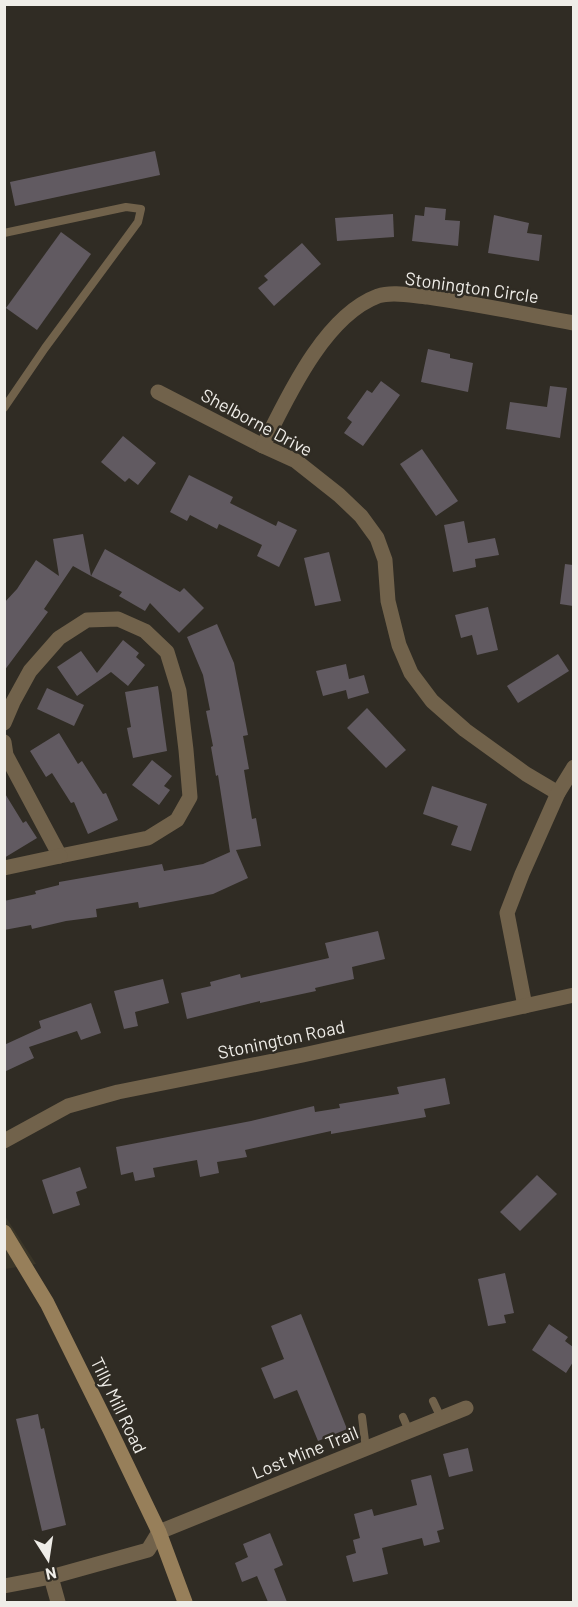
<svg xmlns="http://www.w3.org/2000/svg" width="578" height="1607" viewBox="0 0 578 1607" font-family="Barlow,sans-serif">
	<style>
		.built { fill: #3b3628 }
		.building { fill: #615a61 }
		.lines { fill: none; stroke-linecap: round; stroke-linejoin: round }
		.lane { stroke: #71624b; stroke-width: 8 }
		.street { stroke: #71624b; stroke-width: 15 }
		.secondary { stroke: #977f5a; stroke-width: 15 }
		.labels { text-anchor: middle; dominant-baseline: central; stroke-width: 5; stroke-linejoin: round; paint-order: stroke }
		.street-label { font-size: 18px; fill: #efede8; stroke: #302c24 }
	</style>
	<rect width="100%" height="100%" fill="#302c24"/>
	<path class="built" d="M 5,1216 L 36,1264 L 5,1269 Z"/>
	<g class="building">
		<path d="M 155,151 L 160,175 L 15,206 L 10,182 Z"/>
		<path d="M 425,207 L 446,209 L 445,220 L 460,221 L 458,246 L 412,241 L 415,215 L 424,216 Z"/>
		<path d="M 393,214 L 394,237 L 337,241 L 335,218 Z"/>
		<path d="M 494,215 L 529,223 L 527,233 L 542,235 L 539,261 L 488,253 Z"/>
		<path d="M 61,232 L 91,254 L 37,330 L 6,308 Z"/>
		<path d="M 302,243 L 321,264 L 274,306 L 258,288 L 268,280 L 264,276 Z"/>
		<path d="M 428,349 L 450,354 L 450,358 L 473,363 L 468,392 L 421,382 Z"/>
		<path d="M 381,381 L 400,395 L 363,446 L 344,433 L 352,422 L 347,418 L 367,390 L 372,393 Z"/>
		<path d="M 550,386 L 567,388 L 560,438 L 506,429 L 510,402 L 547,407 Z"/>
		<path d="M 123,436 L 156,463 L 138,485 L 129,478 L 125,482 L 101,462 Z"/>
		<path d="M 422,449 L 458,501 L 436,516 L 400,464 Z"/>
		<path d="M 189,475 L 233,497 L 230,503 L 276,526 L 278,521 L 297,530 L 279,567 L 257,556 L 262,545 L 219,524 L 217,529 L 190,515 L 187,521 L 170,512 Z"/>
		<path d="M 464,521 L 468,543 L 495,538 L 499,555 L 475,559 L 476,567 L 453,572 L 444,525 Z"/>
		<path d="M 83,534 L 91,576 L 73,566 L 44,609 L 48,612 L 4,671 L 4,603 L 17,589 L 36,560 L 59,576 L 53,539 Z"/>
		<path d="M 105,549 L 180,592 L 184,588 L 204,608 L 179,633 L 150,603 L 145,611 L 119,596 L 122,592 L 91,576 Z"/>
		<path d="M 329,552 L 341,601 L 315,606 L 304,558 Z"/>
		<path d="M 565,564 L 573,565 L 573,606 L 560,604 Z"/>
		<path d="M 488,607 L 498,650 L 477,655 L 472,635 L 461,638 L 455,615 Z"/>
		<path d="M 217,624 L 234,663 L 248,735 L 243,736 L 249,769 L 244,770 L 252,819 L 256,818 L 261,846 L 236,850 L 248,878 L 213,894 L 139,908 L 138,902 L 96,909 L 97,917 L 66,921 L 32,929 L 31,925 L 4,930 L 4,901 L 36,894 L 35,891 L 59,885 L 59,882 L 162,864 L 164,871 L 203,864 L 230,852 L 218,775 L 216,776 L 211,747 L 213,746 L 206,711 L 210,710 L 203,675 L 187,637 Z"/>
		<path d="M 123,640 L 139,653 L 136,657 L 145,665 L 128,686 L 111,672 L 77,696 L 57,667 L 81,651 L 97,673 Z"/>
		<path d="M 558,654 L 569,671 L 518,703 L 507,686 Z"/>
		<path d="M 346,664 L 349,679 L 364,675 L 369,693 L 348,699 L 346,690 L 323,696 L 316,671 Z"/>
		<path d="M 158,686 L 167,751 L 133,758 L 127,728 L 131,727 L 125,692 Z"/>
		<path d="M 47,688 L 84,705 L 74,726 L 37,709 Z"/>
		<path d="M 367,708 L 406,750 L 386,768 L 347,728 Z"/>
		<path d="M 59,733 L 78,764 L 82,761 L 103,794 L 106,793 L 118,820 L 88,834 L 74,802 L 71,803 L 52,773 L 46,777 L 30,751 Z"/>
		<path d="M 152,760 L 172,776 L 164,786 L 170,790 L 159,805 L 132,785 Z"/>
		<path d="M 432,786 L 487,804 L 471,851 L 451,845 L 458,826 L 423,814 Z"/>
		<path d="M 4,792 L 23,823 L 26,821 L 37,838 L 4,858 Z"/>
		<path d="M 378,931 L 385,959 L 352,967 L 354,979 L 315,988 L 316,991 L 260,1003 L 260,1001 L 187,1019 L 181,993 L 211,986 L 210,982 L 240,974 L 241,978 L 329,958 L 325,943 Z"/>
		<path d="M 163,979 L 169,1003 L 135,1012 L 138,1026 L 124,1029 L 114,991 Z"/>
		<path d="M 91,1003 L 101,1033 L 81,1040 L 77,1031 L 29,1047 L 34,1058 L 4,1072 L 4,1045 L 41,1028 L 39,1021 Z"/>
		<path d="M 445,1078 L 450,1104 L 424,1109 L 426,1117 L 331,1134 L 331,1131 L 245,1150 L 247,1157 L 217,1162 L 219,1173 L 200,1177 L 197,1160 L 153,1168 L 155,1177 L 135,1181 L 133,1172 L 121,1175 L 116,1147 L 251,1121 L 314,1106 L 315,1112 L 340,1108 L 339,1104 L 399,1094 L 397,1087 Z"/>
		<path d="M 80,1167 L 87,1188 L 76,1192 L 80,1205 L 53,1214 L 42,1180 Z"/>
		<path d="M 537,1175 L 557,1194 L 520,1231 L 500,1212 Z"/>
		<path d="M 505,1273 L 514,1313 L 504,1315 L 506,1323 L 488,1326 L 478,1279 Z"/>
		<path d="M 301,1314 L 347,1429 L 318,1441 L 297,1390 L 274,1399 L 261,1368 L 284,1359 L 271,1326 Z"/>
		<path d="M 549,1324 L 568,1337 L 565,1341 L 573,1347 L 573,1362 L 566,1373 L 532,1350 Z"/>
		<path d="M 38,1414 L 41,1429 L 44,1428 L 66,1525 L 42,1531 L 16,1419 Z"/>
		<path d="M 468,1448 L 473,1471 L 449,1477 L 443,1454 Z"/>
		<path d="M 431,1475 L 444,1529 L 437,1531 L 440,1542 L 424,1546 L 422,1538 L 382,1548 L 388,1574 L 353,1582 L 346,1556 L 356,1553 L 353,1540 L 360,1538 L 354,1514 L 372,1509 L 374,1516 L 417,1505 L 411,1480 Z"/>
		<path d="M 270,1533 L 283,1565 L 274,1569 L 287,1602 L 268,1602 L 257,1576 L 242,1582 L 235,1563 L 248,1557 L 243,1544 Z"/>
	</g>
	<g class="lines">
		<g class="lane">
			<path d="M 4,233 L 126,207 L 141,209 L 138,222 L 45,348 L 4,408"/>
			<path d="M 433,1401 L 441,1418"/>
			<path d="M 362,1417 L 366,1449"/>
			<path d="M 403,1417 L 409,1431"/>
		</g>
		<g class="street">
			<path d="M 158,392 L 263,446 L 296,461 L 339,495 L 361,516 L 377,538 L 385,560 L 388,601 L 399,645 L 411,673 L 432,701 L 465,730 L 526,774 L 558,793"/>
			<path d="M 263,446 C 287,398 324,316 378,296 C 393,291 414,296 428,297 C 477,304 525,314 574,323"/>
			<path d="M 4,723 L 13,702 L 30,671 L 59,638 L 87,620 L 118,619 L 145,631 L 167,652 L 179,691 L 186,750 L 190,797 L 177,820 L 148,838 L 60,856 L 6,755 L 4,742"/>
			<path d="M 4,868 L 60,856"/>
			<path d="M 525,1006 L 507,913 L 522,874 L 558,793 L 574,767"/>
			<path d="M 4,1141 L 68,1106 L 118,1092 L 303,1055 L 574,995"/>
			<path d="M 51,1577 L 58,1602"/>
			<path d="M 4,1586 L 51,1577 L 148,1550 L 159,1532 L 466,1408"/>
		</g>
		<path class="secondary" d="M 4,1232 L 47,1303 L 110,1430 L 159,1532 L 185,1602"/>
	</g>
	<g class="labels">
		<g class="street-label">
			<text transform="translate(472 287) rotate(8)">Stonington Circle</text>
			<text transform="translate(257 422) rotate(28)">Shelborne Drive</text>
			<text transform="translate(281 1039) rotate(-12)">Stonington Road</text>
			<text transform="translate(119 1405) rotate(64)">Tilly Mill Road</text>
			<text transform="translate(305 1452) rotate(-22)">Lost Mine Trail</text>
		</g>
	</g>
	<rect width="578" height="1607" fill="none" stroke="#efede8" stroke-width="12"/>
	<g transform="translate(48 1559) rotate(168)" stroke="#302c24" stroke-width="4.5" paint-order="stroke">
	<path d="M0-4.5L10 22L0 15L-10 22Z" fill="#efede8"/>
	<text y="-9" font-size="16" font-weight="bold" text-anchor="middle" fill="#efede8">N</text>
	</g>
</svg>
